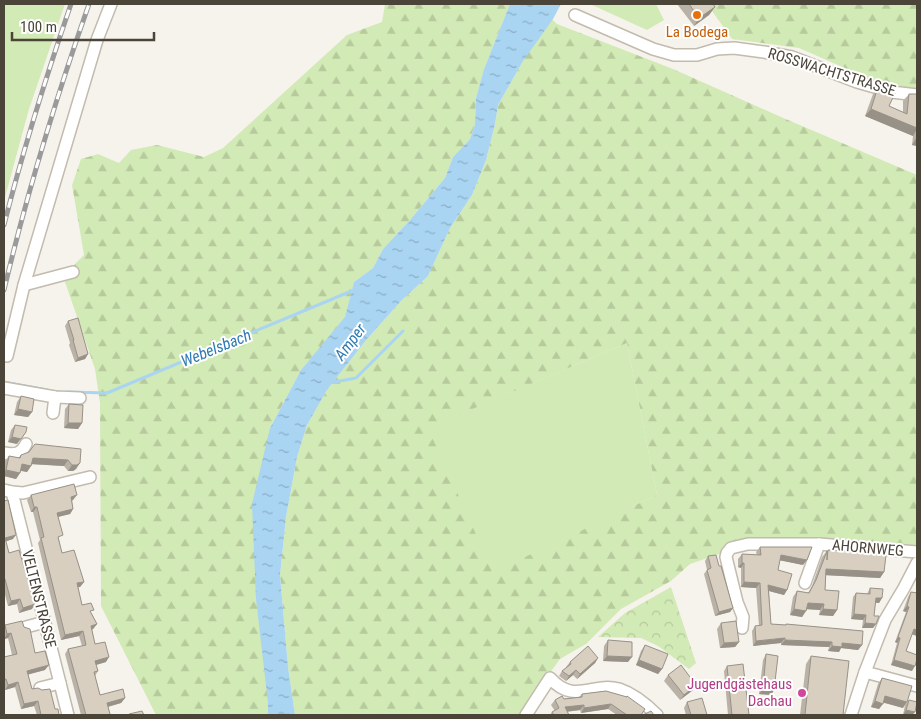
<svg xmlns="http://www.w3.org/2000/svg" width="921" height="719" viewBox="0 0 921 719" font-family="'Roboto Condensed',sans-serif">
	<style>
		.green { fill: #d2eab5 }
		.forest { fill: url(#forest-firs); fill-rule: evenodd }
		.park { fill: url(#park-crowns) }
		.water { fill: url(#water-ripples) }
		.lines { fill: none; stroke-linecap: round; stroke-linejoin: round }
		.stream { stroke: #a9d4f2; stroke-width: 3 }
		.minor-casing { stroke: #c2bbae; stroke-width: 14 }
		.minor { stroke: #fff; stroke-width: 11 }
		.rail-casing { stroke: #9a9a9a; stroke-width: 5 }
		.rail { stroke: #fff; stroke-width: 3; stroke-dasharray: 9; stroke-linecap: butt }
		.wall { fill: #bab2a6 }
		.shaded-wall { fill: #979187 }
		.building { fill: #d8cfc1; stroke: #979187 }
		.food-dot { fill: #e8710a; stroke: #fff; stroke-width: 2 }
		.hotel-dot { fill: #d1479c; stroke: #fff; stroke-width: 2 }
		.labels { text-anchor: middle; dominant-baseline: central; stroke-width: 4; stroke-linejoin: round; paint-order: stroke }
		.food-label { font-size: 15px; fill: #c56008; stroke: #fff }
		.street-label { font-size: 15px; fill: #4b4439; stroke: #fff }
		.hotel-label { font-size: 15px; fill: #b23c85; stroke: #fff; text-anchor: end }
		.water-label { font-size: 16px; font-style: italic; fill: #2e7ab2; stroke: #fff }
	</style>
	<defs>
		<pattern id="forest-firs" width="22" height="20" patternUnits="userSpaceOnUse" patternTransform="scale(1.25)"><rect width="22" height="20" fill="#d2eab5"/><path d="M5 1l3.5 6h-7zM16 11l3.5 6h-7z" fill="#b6ca9c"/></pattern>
		<pattern id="park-crowns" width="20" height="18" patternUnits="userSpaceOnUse" patternTransform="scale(1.25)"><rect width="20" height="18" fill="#d2eab5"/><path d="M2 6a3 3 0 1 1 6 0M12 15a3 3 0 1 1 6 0" fill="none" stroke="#b6ca9c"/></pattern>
		<pattern id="water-ripples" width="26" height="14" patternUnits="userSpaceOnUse" patternTransform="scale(1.25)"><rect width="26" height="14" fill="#a9d4f2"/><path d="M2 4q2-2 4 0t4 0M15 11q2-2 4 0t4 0" fill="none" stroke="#8caec5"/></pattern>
	</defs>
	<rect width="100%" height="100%" fill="#f6f3ec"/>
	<g class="green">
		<path d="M 4,4 L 65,4 L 29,109 L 4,201 Z"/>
		<path d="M 593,4 L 656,4 L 664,20 L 647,30 L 592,5 Z"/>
		<path d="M 627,343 L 657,495 L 493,573 L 427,428 Z"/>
	</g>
	<g class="forest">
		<path d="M 385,4 L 510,4 L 484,69 L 476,98 L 475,124 L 470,139 L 453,157 L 445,178 L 410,220 L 383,249 L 373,268 L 354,282 L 345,318 L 301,370 L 270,428 L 268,715 L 156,715 L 101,606 L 100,403 L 95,369 L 63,276 L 84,255 L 72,185 L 81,159 L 98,154 L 119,163 L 131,150 L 157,145 L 204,157 L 223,148 L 347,35 L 382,22 Z"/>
		<path d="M 536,4 L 557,24 L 673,69 L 781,117 L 917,175 L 917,552 L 748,544 L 690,564 L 671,581 L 621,609 L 586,644 L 560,659 L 527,704 L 522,715 L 295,715 L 288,667 L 280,575 L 286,517 L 297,457 L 307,425 L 327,390 L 367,339 L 401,301 L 428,276 L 450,228 L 472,195 L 486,160 L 495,124 L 498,105 L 523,61 ZM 627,343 L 657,495 L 493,572 L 428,428 Z"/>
		<path d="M 711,4 L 917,4 L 917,89 L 879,83 L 799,48 L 732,39 L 712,11 Z"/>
	</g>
	<path class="park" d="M 671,587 L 696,663 L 689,669 L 658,646 L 641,638 L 598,637 L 625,613 Z"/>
	<path class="water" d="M 510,4 L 561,4 L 553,19 L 523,61 L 498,105 L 495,124 L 486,160 L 472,195 L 450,228 L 428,276 L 401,301 L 367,339 L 327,390 L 307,425 L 297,457 L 286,517 L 280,575 L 288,667 L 295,715 L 268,715 L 268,703 L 256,599 L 252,504 L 270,428 L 301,370 L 345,317 L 354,282 L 373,268 L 383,249 L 410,220 L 445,178 L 453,157 L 470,139 L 475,124 L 476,98 L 484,69 Z"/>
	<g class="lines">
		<g class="stream">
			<path d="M 4,382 L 47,390"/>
			<path d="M 329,383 L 356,378 L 403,331"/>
			<path d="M 68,392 L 107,393 L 354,290"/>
		</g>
		<defs>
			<g id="minor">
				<path d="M 575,15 L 653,49 L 674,55 L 697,55 L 717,49 L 734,48 L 764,52 L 792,57 L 857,82 L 892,92 L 917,95"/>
				<path d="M 24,285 L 73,272"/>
				<path d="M 7,356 L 24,285 L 97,40 L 111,4"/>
				<path d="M 4,388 L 55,397 L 80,398"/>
				<path d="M 53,413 L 55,397"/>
				<path d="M 4,453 C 15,455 21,454 26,444"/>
				<path d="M 4,490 L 12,492 L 68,715"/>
				<path d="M 12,492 L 23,493 L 90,477"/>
				<path d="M 805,583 L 819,544"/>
				<path d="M 26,627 L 45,622"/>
				<path d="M 742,628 L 743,617 L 737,602 L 726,557 L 727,553 L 731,548 L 748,544 L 819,544 L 917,552"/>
				<path d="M 865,672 L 917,686"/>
				<path d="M 40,688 L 60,683"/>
				<path d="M 526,715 L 550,678 C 574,705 592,682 619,689 C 634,694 646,704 657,715"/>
				<path d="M 851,715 L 865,672 L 885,620 L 904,588 L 917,563"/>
			</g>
		</defs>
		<use href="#minor" class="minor-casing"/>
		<use href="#minor" class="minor"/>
		<defs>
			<g id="rail">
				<path d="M 4,225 C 23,150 46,77 71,4"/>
				<path d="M 4,290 C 27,193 56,98 89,4"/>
			</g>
		</defs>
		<use href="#rail" class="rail-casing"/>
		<use href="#rail" class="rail"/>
	</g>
	<g class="wall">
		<path d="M 677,4 L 713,4 L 715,7 L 709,15 L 694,26 Z"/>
		<path d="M 878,87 L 889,106 L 903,112 L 903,101 L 909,94 L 917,94 L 917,146 L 912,145 L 913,136 L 865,116 L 873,94 Z"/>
		<path d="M 68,321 L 88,354 L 85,359 L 75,362 L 69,345 L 70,343 L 65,326 Z"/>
		<path d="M 21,396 L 32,412 L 28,417 L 14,415 L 17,402 Z"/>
		<path d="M 69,404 L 82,423 L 78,429 L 64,428 L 65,409 Z"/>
		<path d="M 15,425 L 17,444 L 8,442 L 11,430 Z"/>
		<path d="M 81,449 L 76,469 L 73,471 L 68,471 L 64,466 L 32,464 L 31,466 L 27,472 L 21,471 L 16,479 L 4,476 L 4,462 L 9,456 L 18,458 L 21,455 Z"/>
		<path d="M 31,495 L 73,500 L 72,501 L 73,509 L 70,514 L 58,517 L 59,540 L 62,553 L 84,582 L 80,587 L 78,587 L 82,605 L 92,614 L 97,624 L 93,629 L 92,630 L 95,644 L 106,662 L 96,665 L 98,671 L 95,676 L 100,695 L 125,698 L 121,703 L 108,707 L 109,715 L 81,715 L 65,654 L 68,649 L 82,646 L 79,636 L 61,640 L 38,543 L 40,540 L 33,512 L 31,512 L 27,500 Z"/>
		<path d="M 4,501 L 13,539 L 6,541 L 9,553 L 32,609 L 19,613 L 17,604 L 8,606 L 4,591 Z"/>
		<path d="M 760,547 L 803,565 L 780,560 L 778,570 L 787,590 L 784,595 L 769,591 L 771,624 L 785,625 L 786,624 L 862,645 L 858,650 L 841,648 L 839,652 L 828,651 L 829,647 L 781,645 L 781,643 L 753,646 L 752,631 L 755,626 L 759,626 L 756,588 L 741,587 L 741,568 L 738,567 L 738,559 L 742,554 L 757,555 L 756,552 Z"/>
		<path d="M 851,549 L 875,554 L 884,572 L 880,578 L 826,575 L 825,590 L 837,610 L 833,616 L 819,615 L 820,610 L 807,609 L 802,617 L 790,615 L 793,597 L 797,591 L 808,593 L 812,586 L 822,557 L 827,551 L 827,552 L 828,550 L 849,551 Z"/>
		<path d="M 708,556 L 719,566 L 733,608 L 730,612 L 715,616 L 704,574 L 707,570 L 705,561 Z"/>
		<path d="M 870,588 L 882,598 L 879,603 L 875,603 L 873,628 L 862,628 L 863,620 L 851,619 L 853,597 L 856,593 L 867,594 Z"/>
		<path d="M 911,592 L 917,593 L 917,636 L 912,634 L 906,651 L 912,671 L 891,665 L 897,643 L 895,642 L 906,612 L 903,611 L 908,597 Z"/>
		<path d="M 721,623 L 739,642 L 735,647 L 720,648 L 717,629 Z"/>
		<path d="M 5,625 L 24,627 L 35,653 L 45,670 L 28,674 L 32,689 L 55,709 L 59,715 L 37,715 L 34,706 L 21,709 L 15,687 L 5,690 L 4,686 L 4,657 L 12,655 L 8,638 L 4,639 L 4,627 Z"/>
		<path d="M 608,640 L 628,662 L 603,661 L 604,646 Z"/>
		<path d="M 645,645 L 662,669 L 658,674 L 636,665 L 641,651 Z"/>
		<path d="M 766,654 L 774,690 L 771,695 L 759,694 L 763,660 Z"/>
		<path d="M 811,656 L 843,715 L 800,715 L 806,664 Z"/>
		<path d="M 598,658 L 595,663 L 577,679 L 573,675 L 566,681 L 559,676 L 562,671 L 567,667 L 566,667 L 570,662 Z"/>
		<path d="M 727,666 L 749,715 L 728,715 L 724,671 Z"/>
		<path d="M 668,675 L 696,685 L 693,690 L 680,700 L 664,681 Z"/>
		<path d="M 882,678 L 903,708 L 883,702 L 879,709 L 871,707 L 878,684 Z"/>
		<path d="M 606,691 L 641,715 L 617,715 L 608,709 L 581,713 L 580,710 L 567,712 L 569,715 L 550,715 L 552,712 L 555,711 L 551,705 L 555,700 L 579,697 L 582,694 Z"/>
		<path d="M 909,700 L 915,712 L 912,715 L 903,715 L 905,705 Z"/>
		<path d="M 687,702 L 707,715 L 686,715 L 684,708 Z"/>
	</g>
	<g class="shaded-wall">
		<path d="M 715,7 L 709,15 L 694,26 L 699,18 Z"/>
		<path d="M 871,109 L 917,128 L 917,129 L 913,136 L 865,116 Z"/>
		<path d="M 917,137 L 917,146 L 912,145 Z"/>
		<path d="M 88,354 L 85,359 L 75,362 L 78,358 Z"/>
		<path d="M 18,409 L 32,412 L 28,417 L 14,415 Z"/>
		<path d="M 68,423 L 82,423 L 78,429 L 64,428 Z"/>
		<path d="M 26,432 L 17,444 L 8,442 L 12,437 Z"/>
		<path d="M 33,458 L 68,460 L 64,466 L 29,464 Z"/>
		<path d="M 80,463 L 76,469 L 73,471 L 68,471 L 72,465 Z"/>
		<path d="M 22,464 L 31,466 L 27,472 L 18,470 Z"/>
		<path d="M 6,470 L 20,473 L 16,479 L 4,476 L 4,472 Z"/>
		<path d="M 77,495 L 73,500 L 67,502 L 71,497 Z"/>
		<path d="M 34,507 L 37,507 L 33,512 L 31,512 Z"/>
		<path d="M 73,509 L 70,514 L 53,518 L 57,513 Z"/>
		<path d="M 16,535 L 13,539 L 4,542 L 5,538 Z"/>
		<path d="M 781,555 L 807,560 L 803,565 L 778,560 Z"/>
		<path d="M 742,563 L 744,563 L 741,568 L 738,567 Z"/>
		<path d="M 826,569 L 884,572 L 880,578 L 822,575 Z"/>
		<path d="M 84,582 L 80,587 L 73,588 L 77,583 Z"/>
		<path d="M 744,582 L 760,583 L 756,588 L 741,587 Z"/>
		<path d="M 768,585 L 787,590 L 784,595 L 765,590 Z"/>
		<path d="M 876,598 L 882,598 L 879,603 L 873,602 Z"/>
		<path d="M 20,599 L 17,604 L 8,606 L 11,601 Z"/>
		<path d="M 808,603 L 824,604 L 820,610 L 804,609 Z"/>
		<path d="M 35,604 L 32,609 L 19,613 L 23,608 Z"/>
		<path d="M 907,606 L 909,607 L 906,612 L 903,611 Z"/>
		<path d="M 733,608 L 730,612 L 715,616 L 719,612 Z"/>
		<path d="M 794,609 L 806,611 L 802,617 L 790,615 Z"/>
		<path d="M 823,609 L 837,610 L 833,616 L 819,615 Z"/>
		<path d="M 854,614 L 866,615 L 863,620 L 851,619 Z"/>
		<path d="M 865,623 L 876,624 L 873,628 L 862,628 Z"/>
		<path d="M 97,624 L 93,629 L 87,631 L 91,626 Z"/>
		<path d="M 914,629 L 917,630 L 917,636 L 911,634 Z"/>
		<path d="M 83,631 L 79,636 L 61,640 L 65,635 Z"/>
		<path d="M 11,633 L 8,638 L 4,639 L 7,634 Z"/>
		<path d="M 898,637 L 900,638 L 897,643 L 895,642 Z"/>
		<path d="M 785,638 L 781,643 L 753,646 L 756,641 Z"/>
		<path d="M 785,640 L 832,642 L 829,647 L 781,645 Z"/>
		<path d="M 739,642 L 735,647 L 720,648 L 724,643 Z"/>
		<path d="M 842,643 L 862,645 L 858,650 L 841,648 L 839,652 L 828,651 L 832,646 Z"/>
		<path d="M 607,656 L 632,657 L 628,662 L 603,661 Z"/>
		<path d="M 109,657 L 106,662 L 92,666 L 95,661 Z"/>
		<path d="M 598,658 L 595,663 L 577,679 L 580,674 Z"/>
		<path d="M 639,660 L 662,669 L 658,674 L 636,665 Z"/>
		<path d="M 894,660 L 915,666 L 912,671 L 891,665 Z"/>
		<path d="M 49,665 L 45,670 L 23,676 L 27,671 Z"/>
		<path d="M 576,670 L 573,675 L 566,681 L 569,676 Z"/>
		<path d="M 18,682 L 15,687 L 5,690 L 8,685 Z"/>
		<path d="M 696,685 L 693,690 L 680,700 L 684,695 Z"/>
		<path d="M 763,689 L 774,690 L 771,695 L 759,694 Z"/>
		<path d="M 885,696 L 907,702 L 903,708 L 881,702 Z"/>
		<path d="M 125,698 L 121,703 L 103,708 L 107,703 Z"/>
		<path d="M 38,701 L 34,706 L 21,709 L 24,704 Z"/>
		<path d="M 875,701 L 883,704 L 879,709 L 871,707 Z"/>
		<path d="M 611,704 L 608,709 L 581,713 L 584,708 Z"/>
		<path d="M 584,705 L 580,710 L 562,712 L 565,707 Z"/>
		<path d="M 906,710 L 915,712 L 912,715 L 903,715 Z"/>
	</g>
	<g class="building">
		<path d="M 689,4 L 713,4 L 715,7 L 699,18 Z"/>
		<path d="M 878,87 L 895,93 L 889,106 L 907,114 L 909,94 L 917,94 L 917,128 L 871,109 Z"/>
		<path d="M 78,318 L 88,354 L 78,358 L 73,340 L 74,340 L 68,321 Z"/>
		<path d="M 21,396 L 34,399 L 32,412 L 18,409 Z"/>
		<path d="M 69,404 L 83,405 L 82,423 L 68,423 Z"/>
		<path d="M 15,425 L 27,427 L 26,432 L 21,439 L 12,437 Z"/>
		<path d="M 35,444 L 81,449 L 80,463 L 77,465 L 72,465 L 68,460 L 33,458 L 31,466 L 22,464 L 20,473 L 6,470 L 9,456 L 20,458 L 21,455 L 29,452 Z"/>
		<path d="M 74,484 L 77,495 L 71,497 L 73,509 L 57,513 L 63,535 L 58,537 L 62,553 L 74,550 L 84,582 L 77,583 L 82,605 L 91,603 L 94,610 L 90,611 L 97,624 L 91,626 L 95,644 L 105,642 L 109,657 L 95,661 L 98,671 L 94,672 L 100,695 L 123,689 L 125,698 L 107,703 L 110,714 L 107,715 L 86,715 L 68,649 L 86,645 L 83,631 L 65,635 L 41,538 L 44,537 L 37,507 L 34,507 L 31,495 Z"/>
		<path d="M 8,500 L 16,535 L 5,538 L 9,553 L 19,550 L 35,604 L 23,608 L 20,599 L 11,601 L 5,579 L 4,580 L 4,501 Z"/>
		<path d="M 760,547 L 812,547 L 807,560 L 781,555 L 778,570 L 792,574 L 787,590 L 768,585 L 771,624 L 786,625 L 786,624 L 863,631 L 862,645 L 842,643 L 842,647 L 832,646 L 832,642 L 785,640 L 785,638 L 756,641 L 755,626 L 762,625 L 760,583 L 744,582 L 744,563 L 742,563 L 742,554 L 761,555 Z"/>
		<path d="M 851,549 L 876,550 L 875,554 L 886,555 L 884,572 L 826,569 L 825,590 L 839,591 L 837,610 L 823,609 L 824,604 L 808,603 L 806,611 L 794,609 L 797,591 L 809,593 L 816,580 L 827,551 L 827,560 L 828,550 L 851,551 Z"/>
		<path d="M 716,555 L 719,566 L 721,566 L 733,608 L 719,612 L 707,570 L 711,568 L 708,556 Z"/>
		<path d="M 870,588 L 883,589 L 882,598 L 876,598 L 874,616 L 879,616 L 876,624 L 865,623 L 866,615 L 854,614 L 856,593 L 870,594 Z"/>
		<path d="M 911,592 L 917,593 L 917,630 L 914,629 L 906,651 L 917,655 L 917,659 L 915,666 L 894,660 L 900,638 L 898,637 L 909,607 L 907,606 Z"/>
		<path d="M 22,621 L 24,627 L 30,629 L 35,653 L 45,651 L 49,665 L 27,671 L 32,689 L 38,688 L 42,690 L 50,689 L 55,709 L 58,709 L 59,715 L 41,715 L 38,701 L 24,704 L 18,682 L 8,685 L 6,679 L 4,679 L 4,657 L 17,654 L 11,633 L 7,634 L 5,625 Z"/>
		<path d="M 736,621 L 739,642 L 724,643 L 721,623 Z"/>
		<path d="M 608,640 L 632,642 L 632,657 L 607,656 Z"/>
		<path d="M 645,645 L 668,654 L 662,669 L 639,660 Z"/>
		<path d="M 588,646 L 598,658 L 580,674 L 576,670 L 569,676 L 562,671 L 571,664 L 570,662 Z"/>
		<path d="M 766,654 L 778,656 L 774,690 L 763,689 Z"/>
		<path d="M 811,656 L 849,661 L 843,715 L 805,715 Z"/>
		<path d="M 743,664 L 749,715 L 732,715 L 727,666 Z"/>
		<path d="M 681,665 L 696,685 L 684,695 L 668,675 Z"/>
		<path d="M 882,678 L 912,686 L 907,702 L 885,696 L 883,704 L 875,701 Z"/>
		<path d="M 606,691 L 627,697 L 627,696 L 645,709 L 641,715 L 627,715 L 611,704 L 584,708 L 584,705 L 565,707 L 569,715 L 554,715 L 552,712 L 559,708 L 555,700 L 562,696 L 564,699 L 582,697 L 582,694 Z"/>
		<path d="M 702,698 L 707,715 L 691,715 L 687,702 Z"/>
		<path d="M 909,700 L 917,702 L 915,712 L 906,710 Z"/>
		<path d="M 142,711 L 144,715 L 129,715 L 129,714 Z"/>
		<path d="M 651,711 L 654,715 L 643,715 Z"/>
	</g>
	<circle class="food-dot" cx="697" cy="15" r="5"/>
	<circle class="hotel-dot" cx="802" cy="693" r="5"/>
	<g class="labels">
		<g class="food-label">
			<text x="697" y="32">La Bodega</text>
		</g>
		<g class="street-label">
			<text transform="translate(832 72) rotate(17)">ROSSWACHTSTRASSE</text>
			<text transform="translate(868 548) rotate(5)">AHORNWEG</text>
			<text transform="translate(39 599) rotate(76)">VELTENSTRASSE</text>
		</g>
		<g class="hotel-label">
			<text x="792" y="684">Jugendgästehaus<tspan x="792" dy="17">Dachau</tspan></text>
		</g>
		<g class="water-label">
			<text transform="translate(350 342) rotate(-53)">Amper</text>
			<text transform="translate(216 348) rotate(-22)">Webelsbach</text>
		</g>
	</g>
	<rect width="921" height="719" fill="none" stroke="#4b4439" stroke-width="10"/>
	<path d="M12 32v8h142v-8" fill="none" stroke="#4b4439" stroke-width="2.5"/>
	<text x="20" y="32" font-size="15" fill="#4b4439" stroke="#ffffff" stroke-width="4" paint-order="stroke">100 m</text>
</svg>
